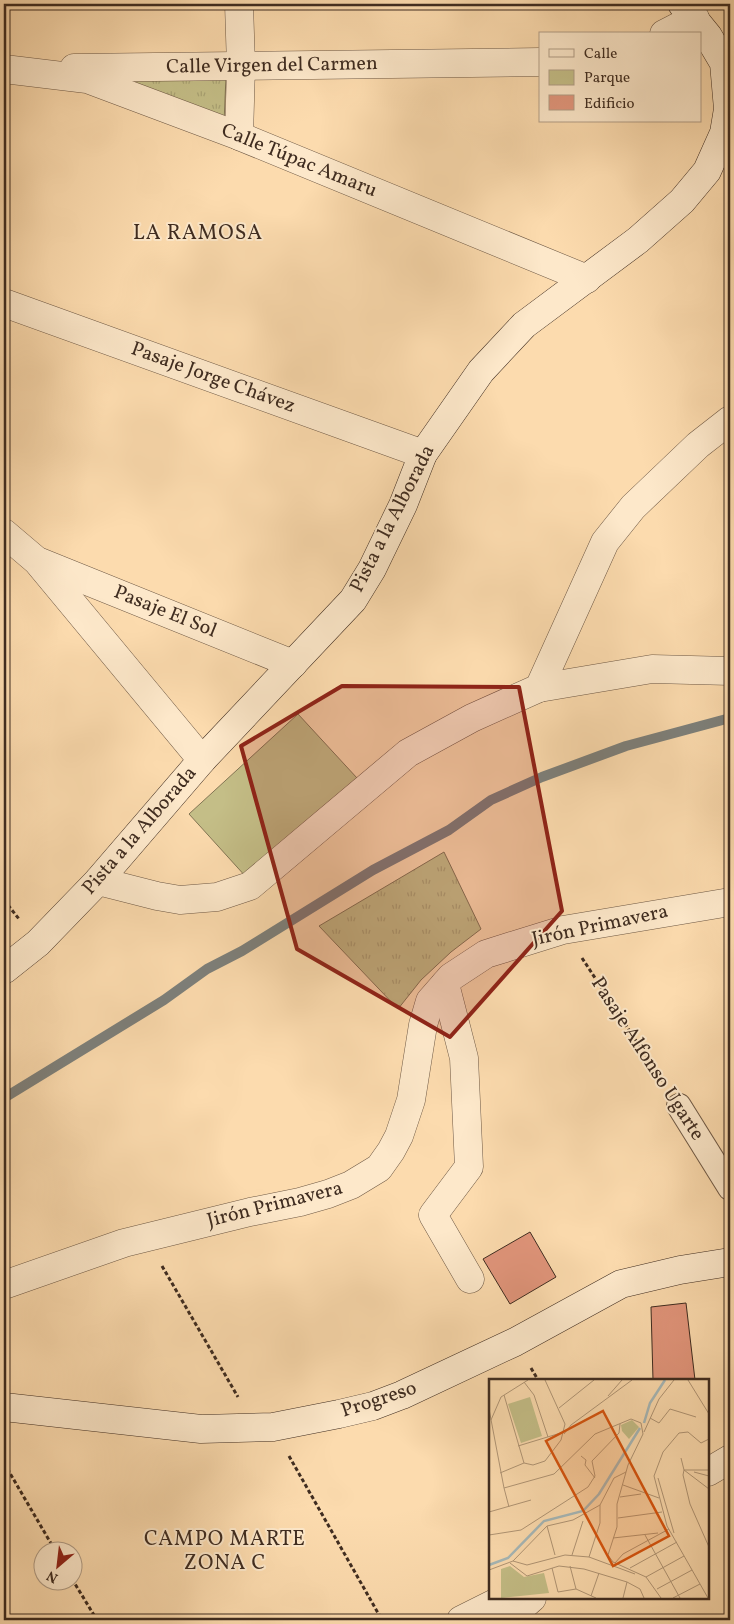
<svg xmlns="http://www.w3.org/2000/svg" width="734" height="1624" viewBox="0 0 734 1624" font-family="Vollkorn,serif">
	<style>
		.grass { fill: url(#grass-tufts); stroke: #827554 }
		.green { fill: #c4be87; stroke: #827554 }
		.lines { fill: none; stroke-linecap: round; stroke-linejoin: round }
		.stream { stroke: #7d807b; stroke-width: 10 }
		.building { fill: #e1957b; stroke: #3f2c20 }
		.pedestrian-casing { stroke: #6e5844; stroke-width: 26 }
		.minor-casing { stroke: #6e5844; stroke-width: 29 }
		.secondary-casing { stroke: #3f2c20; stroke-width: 29 }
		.path { stroke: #3f2c20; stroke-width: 3; stroke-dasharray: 4 2.5; stroke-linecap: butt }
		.pedestrian { stroke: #fde8ca; stroke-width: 24 }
		.minor { stroke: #fde8ca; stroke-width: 28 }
		.secondary { stroke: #fde8ca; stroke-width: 28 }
		.marked { fill: #8f2418; fill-opacity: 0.2; stroke: #8f2418; stroke-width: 4; stroke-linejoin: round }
		.labels { text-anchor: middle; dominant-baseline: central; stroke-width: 4; stroke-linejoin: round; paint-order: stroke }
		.street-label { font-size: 20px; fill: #3f2c20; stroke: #fde8ca }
		.neighbourhood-label { font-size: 21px; letter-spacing: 1px; fill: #3f2c20; stroke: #fde8ca }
		.inset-river { fill: none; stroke: #a6b8b8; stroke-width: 2.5 }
		.inset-road { fill: none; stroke: #b09575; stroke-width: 1 }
		.view { fill: #d7540e; fill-opacity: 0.15; stroke: #d7540e; stroke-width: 2.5 }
		.inset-edge { fill: none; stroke: #3f2c20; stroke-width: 2.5 }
	</style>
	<defs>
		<pattern id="grass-tufts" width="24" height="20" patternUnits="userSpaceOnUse" patternTransform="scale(1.25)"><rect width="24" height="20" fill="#c4be87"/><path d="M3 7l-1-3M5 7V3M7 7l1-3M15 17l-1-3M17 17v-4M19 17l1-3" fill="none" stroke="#a9a374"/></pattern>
	</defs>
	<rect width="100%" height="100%" fill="#fcdbae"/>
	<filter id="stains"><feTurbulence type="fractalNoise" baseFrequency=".004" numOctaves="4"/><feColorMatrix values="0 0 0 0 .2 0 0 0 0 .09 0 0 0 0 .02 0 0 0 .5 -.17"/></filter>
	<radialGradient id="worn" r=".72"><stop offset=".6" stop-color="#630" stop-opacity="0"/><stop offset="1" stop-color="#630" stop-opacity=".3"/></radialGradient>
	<g class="grass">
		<path d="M 226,76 L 224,123 L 116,78 Z"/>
		<path d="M 444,852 L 481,929 L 451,952 L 421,980 L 398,1009 L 319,926 Z"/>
	</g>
	<path class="green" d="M 298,714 L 357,778 L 247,878 L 189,814 Z"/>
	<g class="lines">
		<path class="stream" d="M 4,1098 L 164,1000 L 207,969 L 242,951 L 373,870 L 449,830 L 491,800 L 542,777 L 626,746 L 730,718"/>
	</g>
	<g class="building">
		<path d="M 530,1232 L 556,1277 L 510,1304 L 483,1259 Z"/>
		<path d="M 686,1303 L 695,1380 L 653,1380 L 651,1307 Z"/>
	</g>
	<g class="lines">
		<defs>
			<path id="pedestrian" d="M 679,1106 L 730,1188"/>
			<g id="minor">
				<path d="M 664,34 L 695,18"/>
				<path d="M 74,68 L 540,62"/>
				<path d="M 4,69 L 87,79 L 239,136 L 587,279"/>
				<path d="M 239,136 L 241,66 L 239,4"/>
				<path d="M 4,303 L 423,454"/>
				<path d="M 4,533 L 37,561 L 202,760"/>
				<path d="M 40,562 L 293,664"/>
				<path d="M 539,688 L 652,669 L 730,671"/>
				<path d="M 98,881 L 157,896 L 180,900 L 217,897 L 250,886 L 408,753 L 472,718 L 539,688 L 605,542 L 633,507 L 698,445 L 730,420"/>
				<path d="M 445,984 L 464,1058 L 469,1167 L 433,1215 L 470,1279"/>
				<path d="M 4,1285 L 124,1243 L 250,1212 L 300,1202 L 328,1194 L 351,1185 L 379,1168 L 391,1151 L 399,1136 L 411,1100 L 423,1025 L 430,1001 L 451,977 L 486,954 L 563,930 L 730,902"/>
				<path d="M 708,1472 L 730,1459"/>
				<path d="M 461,1620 L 505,1598"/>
				<path d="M 507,1620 L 532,1598"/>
			</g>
			<g id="secondary">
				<path d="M 4,970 L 38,943 L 98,881 L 202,760 L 353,600 L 372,569 L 403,505 L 423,454 L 481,371 L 524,325 L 638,240 L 682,201 L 707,171 L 724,133 L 728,109 L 724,63 L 708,36 L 682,4"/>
				<path d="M 4,1407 L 201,1429 L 273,1427 L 339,1414 L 373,1406 L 402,1395 L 515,1342 L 621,1284 L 680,1270 L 730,1262"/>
			</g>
		</defs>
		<use href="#pedestrian" class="pedestrian-casing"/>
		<use href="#minor" class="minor-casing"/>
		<use href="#secondary" class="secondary-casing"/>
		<g class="path">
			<path d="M 4,900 L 19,919"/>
			<path d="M 582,958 L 663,1082"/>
			<path d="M 162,1266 L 238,1397"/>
			<path d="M 531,1368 L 538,1380"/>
			<path d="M 289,1456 L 382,1620"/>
			<path d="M 4,1463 L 56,1552"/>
			<path d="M 72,1579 L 97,1620"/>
		</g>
		<use href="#pedestrian" class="pedestrian"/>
		<use href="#minor" class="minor"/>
		<use href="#secondary" class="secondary"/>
	</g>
	<path class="marked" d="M 342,686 L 519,687 L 562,911 L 450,1037 L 297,949 L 241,746 Z"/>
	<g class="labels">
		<g class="street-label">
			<text transform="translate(272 66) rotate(-1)">Calle Virgen del Carmen</text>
			<text transform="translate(299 161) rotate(22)">Calle Túpac Amaru</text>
			<text transform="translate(213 378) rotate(20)">Pasaje Jorge Chávez</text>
			<text transform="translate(393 519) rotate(-63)">Pista a la Alborada</text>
			<text transform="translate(165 612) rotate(22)">Pasaje El Sol</text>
			<text transform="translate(140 831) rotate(-49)">Pista a la Alborada</text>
			<text transform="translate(600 926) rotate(-12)">Jirón Primavera</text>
			<text transform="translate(647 1059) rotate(57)">Pasaje Alfonso Ugarte</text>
			<text transform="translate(275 1205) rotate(-14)">Jirón Primavera</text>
			<text transform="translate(379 1400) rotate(-18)">Progreso</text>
		</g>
		<g class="neighbourhood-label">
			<text x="198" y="233">LA RAMOSA</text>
			<text x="225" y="1539">CAMPO MARTE<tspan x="225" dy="24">ZONA C</tspan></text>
		</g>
	</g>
	<g transform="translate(489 1379)">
		<rect width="220" height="220" fill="#fcdbae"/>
		<path d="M 41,18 L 53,57 L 32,64 L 19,25 ZM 143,41 L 150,48 L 140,60 L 133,52 L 132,46 ZM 21,187 L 35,198 L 55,194 L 60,214 L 12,219 L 12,190 Z" fill="#c4be87"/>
		<path class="inset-river" d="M 155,44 L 161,24 L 176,1M 0,186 L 19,179 L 55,142 L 94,132 L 110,115 L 151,49"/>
		<path class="inset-road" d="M 199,1 L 220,35M 35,3 L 45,16 L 59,58M 15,16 L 35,84M 119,17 L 133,1M 70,29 L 105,1M 0,30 L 15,109 L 65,95 L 106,55 L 142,40 L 152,44 L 154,55 L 139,86 L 128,125 L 128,148 L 119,176 L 124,183 L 157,198 L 172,219M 161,39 L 170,44 L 181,30 L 207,38M 2,41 L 12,18 L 39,1M 155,53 L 170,20 L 185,1M 75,55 L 82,46 L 143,1M 29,67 L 75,53M 92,77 L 97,81 L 96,86 L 106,99M 192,79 L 195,91 L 220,110M 220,91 L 195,91 L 194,96 L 201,125 L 220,168M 205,93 L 220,97M 11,94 L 35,84 L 44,86 L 56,82 L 72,61 L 76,45 L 56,1M 169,99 L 185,154M 134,106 L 170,119M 15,109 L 20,128M 131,118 L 152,115M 0,133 L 42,121M 129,139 L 173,133M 58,147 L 66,176M 0,156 L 32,151 L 99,108 L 106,97 L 103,82 L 130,54 L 131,45M 156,156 L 191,219M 124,159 L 169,154M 83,176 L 94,142M 100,178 L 111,144 L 111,126 L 125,99 L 137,93M 24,182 L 58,147 L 84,141 L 111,126M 21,184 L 38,197 L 70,187 L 95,190 L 138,203 L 151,210 L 155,219M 126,184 L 134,175 L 180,150M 81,187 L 87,210 L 107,219M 63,189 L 69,213 L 87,210M 141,189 L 188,163M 0,191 L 24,182 L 38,186 L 76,176 L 100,178 L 146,195M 157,198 L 195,177M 168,210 L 203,191M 102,217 L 110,194M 134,219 L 138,203M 184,219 L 211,205M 219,219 L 178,147 L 165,97 L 174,73 L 190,54 L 199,53 L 212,64 L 220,60"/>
		<path class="view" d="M 114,32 L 180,157 L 124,187 L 57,62 Z"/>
		<rect width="220" height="220" class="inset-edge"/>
	</g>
	<rect width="734" height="1624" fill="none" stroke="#fcdbae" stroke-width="20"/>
	<rect x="5" y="5" width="724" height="1614" fill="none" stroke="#3f2c20" stroke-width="2.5"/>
	<rect x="10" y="10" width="714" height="1604" fill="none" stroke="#3f2c20"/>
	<rect x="539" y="32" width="162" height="90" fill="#fde8ca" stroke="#b19d86"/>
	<rect x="549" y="49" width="25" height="8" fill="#fde8ca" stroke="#b19d86"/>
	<text x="584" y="58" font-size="15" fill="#3f2c20">Calle</text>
	<rect x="549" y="70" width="25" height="15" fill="#c4be87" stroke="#b19d86"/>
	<text x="584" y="82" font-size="15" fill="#3f2c20">Parque</text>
	<rect x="549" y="95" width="25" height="15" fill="#e1957b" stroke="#b19d86"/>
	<text x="584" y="108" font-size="15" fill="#3f2c20">Edificio</text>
	<g transform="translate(58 1566) rotate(208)"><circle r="24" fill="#fde8ca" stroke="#b19d86"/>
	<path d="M0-4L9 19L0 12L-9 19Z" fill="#8f2418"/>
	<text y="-8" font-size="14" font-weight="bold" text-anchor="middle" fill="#3f2c20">N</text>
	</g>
	<rect width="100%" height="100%" filter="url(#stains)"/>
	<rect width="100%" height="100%" fill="url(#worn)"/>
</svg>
